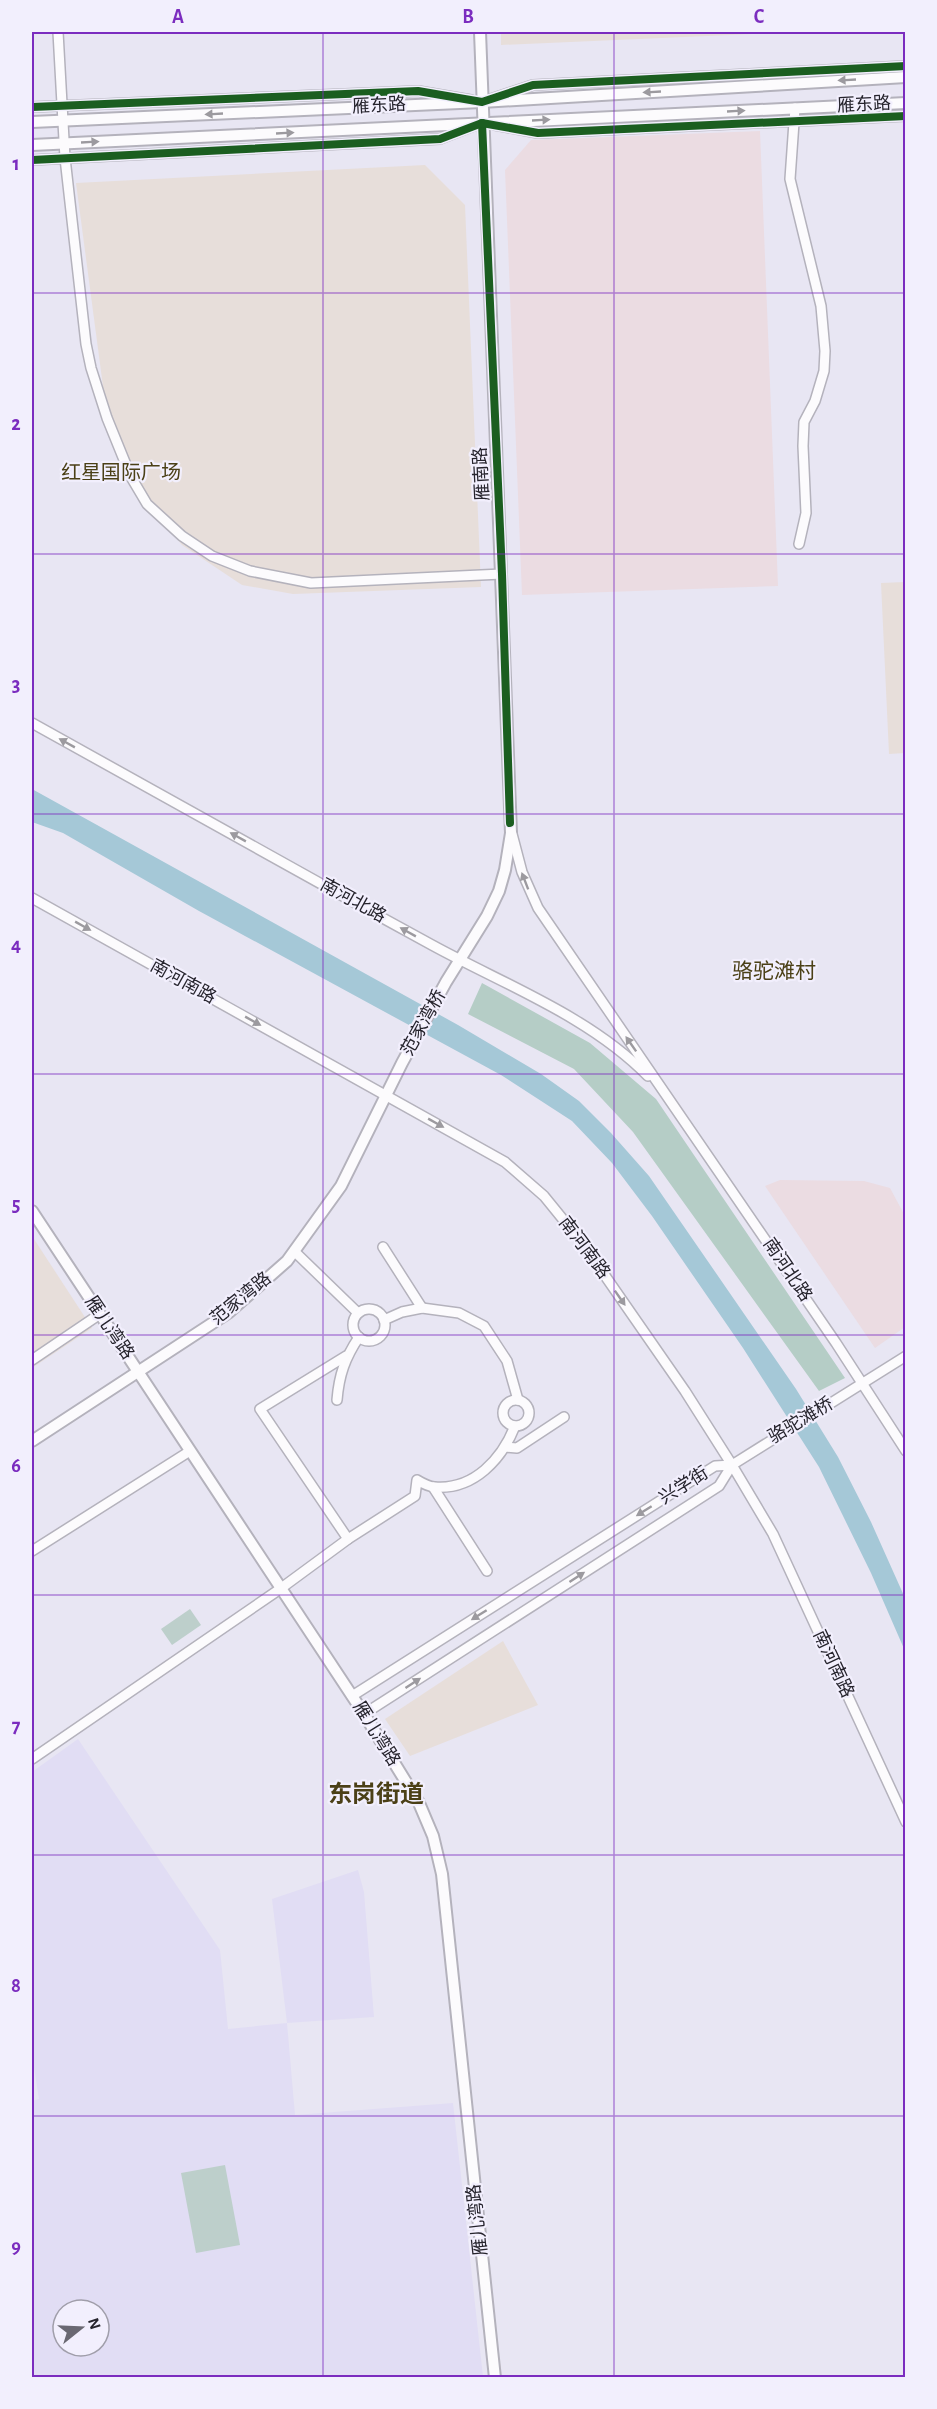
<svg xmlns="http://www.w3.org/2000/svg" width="937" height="2409" viewBox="0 0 937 2409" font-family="'Alegreya Sans','Noto Sans SC',sans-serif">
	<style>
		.commercial { fill: #e7deda }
		.industrial { fill: #ebdce2 }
		.built { fill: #e1ddf4; fill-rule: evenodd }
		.green { fill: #bdcfcb }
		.forest { fill: #b5cdc6 }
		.water { fill: #a5c8d7 }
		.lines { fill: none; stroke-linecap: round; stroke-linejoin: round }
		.minor-casing { stroke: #b4b2bc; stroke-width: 12 }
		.major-casing { stroke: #b4b2bc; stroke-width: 14 }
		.minor { stroke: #fcfbfd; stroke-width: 9 }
		.major { stroke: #fcfbfd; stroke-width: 10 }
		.cycleway-casing { stroke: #f2effd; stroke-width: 11 }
		.cycleway { stroke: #1b5e20; stroke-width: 8 }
		.oneway { fill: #9c9a9f }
		.grid { fill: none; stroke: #7b2cbf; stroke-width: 1.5; stroke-opacity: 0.55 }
		.labels { text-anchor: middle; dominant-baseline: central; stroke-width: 4.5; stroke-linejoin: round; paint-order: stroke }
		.street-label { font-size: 18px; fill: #26242d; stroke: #f2effd }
		.neighbourhood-label { font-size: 20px; fill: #4b4017; stroke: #f2effd }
		.quarter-label { font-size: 21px; fill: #4b4017; stroke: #f2effd }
		.district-label { font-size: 24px; font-weight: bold; fill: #4b4017; stroke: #f2effd }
		.neatline { fill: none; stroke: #7b2cbf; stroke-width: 2 }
		.grid-label { font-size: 20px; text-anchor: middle; font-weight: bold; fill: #7b2cbf }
	</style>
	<rect width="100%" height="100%" fill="#e8e6f3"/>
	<g class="commercial">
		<path d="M 501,32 L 799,32 L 501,45 Z"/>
		<path d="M 425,165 L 465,205 L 481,587 L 293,594 L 242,585 L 182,545 L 137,490 L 108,424 L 76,183 Z"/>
		<path d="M 905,582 L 905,753 L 889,754 L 881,583 Z"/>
		<path d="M 32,1236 L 92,1328 L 32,1368 Z"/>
		<path d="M 503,1641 L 538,1705 L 410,1756 L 385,1719 Z"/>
	</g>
	<g class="industrial">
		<path d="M 760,131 L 778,586 L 522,595 L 505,170 L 531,140 Z"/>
		<path d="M 780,1180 L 864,1181 L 890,1188 L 905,1216 L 905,1327 L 875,1348 L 765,1186 Z"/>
	</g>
	<path class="built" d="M 78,1739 L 220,1950 L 228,2029 L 287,2023 L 272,1899 L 358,1870 L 364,1892 L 374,2017 L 287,2023 L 295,2115 L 453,2103 L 483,2377 L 32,2377 L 32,2101 L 39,2099 L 32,2055 L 32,1772 ZM 63,2310 L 99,2310 L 99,2346 L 63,2346 Z"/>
	<g class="green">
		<path d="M 190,1609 L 201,1625 L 172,1645 L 161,1629 Z"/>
		<path d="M 225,2165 L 240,2245 L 196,2253 L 181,2173 Z"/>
	</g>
	<path class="forest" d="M 482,983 L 590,1043 L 656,1099 L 845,1378 L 819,1391 L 633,1132 L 574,1069 L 468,1014 Z"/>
	<path class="water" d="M 32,789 L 458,1025 L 541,1074 L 579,1101 L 611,1133 L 649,1176 L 796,1389 L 838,1457 L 871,1522 L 905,1598 L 905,1651 L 871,1573 L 819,1467 L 743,1348 L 652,1216 L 612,1163 L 572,1121 L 501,1075 L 199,911 L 63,833 L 32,822 Z"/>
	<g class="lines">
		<defs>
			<g id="minor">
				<path d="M 58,32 L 65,158 L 86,344 L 91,368 L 107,418 L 131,477 L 147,504 L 182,536 L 212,556 L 250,571 L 311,583 L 502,574"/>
				<path d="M 491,99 L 533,85 L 906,66"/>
				<path d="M 32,107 L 418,91 L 471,100"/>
				<path d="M 795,108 L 790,179 L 821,306 L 825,351 L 824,371 L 815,401 L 804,422 L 803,446 L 806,513 L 799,544"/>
				<path d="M 495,125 L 538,133 L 906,116"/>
				<path d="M 32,160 L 440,139 L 476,125"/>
				<path d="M 32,723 C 165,797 298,872 432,945 C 505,985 589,1016 648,1076"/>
				<path d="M 512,834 L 522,872 L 538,908 L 836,1343 L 906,1451"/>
				<path d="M 32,898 L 505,1162 L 544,1196 L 583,1244 L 685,1391 L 732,1465 L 773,1534 L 906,1822"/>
				<path d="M 383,1247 L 422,1308"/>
				<path d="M 294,1251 L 358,1313"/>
				<circle cx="369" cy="1325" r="16"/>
				<path d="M 384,1320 L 402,1312 L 422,1308 L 459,1313 L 484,1326 L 507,1361 L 518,1400"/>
				<path d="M 346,1356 L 260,1409 L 348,1539"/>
				<path d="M 32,1360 L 100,1314"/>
				<path d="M 337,1400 C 339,1375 345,1358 359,1337"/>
				<circle cx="516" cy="1413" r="13"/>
				<path d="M 505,1447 L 517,1448 L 564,1417"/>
				<path d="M 433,1487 L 487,1571"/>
				<path d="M 32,1551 L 190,1451"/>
				<path d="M 352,1696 L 715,1466 L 732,1465"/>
				<path d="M 364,1714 L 719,1486 L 732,1465 L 906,1356"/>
				<path d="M 32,1759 L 280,1589 L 348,1539 L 415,1496 L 417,1480 C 422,1483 429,1487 435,1487 C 474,1490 502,1459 515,1426"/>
			</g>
			<g id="major">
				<path d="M 32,122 L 482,102 L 906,77"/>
				<path d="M 32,145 L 906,103"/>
				<path d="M 32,1211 L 364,1714 L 419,1803 L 433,1836 L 442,1874 L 495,2378"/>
				<path d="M 32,1441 L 228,1313 L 287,1261 L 341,1186 L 402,1063 L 446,982 L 487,916 L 499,891 L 505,870 L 511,833 L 480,32"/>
			</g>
		</defs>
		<use href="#minor" class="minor-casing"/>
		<use href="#major" class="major-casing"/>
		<use href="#minor" class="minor"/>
		<use href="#major" class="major"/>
		<defs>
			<g id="cycleway">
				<path d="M 32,107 L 418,91 L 482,102 L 533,85 L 906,66"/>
				<path d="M 482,123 L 502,574 L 510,823"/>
				<path d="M 32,160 L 440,139 L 482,123 L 538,133 L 906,116"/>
			</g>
		</defs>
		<use href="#cycleway" class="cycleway-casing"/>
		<use href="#cycleway" class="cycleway"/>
	</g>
	<defs><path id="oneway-solid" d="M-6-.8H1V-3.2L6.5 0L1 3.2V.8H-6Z" transform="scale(1.5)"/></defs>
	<g class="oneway">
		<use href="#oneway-solid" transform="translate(847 80) rotate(177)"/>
		<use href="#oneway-solid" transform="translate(652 92) rotate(177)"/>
		<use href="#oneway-solid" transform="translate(736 111) rotate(-3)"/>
		<use href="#oneway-solid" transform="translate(214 114) rotate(177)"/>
		<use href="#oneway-solid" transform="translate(541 120) rotate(-3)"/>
		<use href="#oneway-solid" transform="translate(285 133) rotate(-3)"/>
		<use href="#oneway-solid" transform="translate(90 142) rotate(-3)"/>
		<use href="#oneway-solid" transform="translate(67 743) rotate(-151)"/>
		<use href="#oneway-solid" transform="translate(238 837) rotate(-151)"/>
		<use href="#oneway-solid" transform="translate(525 881) rotate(-111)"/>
		<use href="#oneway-solid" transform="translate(83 926) rotate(29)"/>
		<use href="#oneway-solid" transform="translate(408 932) rotate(-151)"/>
		<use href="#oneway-solid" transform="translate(253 1021) rotate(29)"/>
		<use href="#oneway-solid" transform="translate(631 1044) rotate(-125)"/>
		<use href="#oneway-solid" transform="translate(436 1123) rotate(29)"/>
		<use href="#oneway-solid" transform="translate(620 1298) rotate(55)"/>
		<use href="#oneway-solid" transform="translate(644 1511) rotate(148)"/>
		<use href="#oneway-solid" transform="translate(577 1577) rotate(-33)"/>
		<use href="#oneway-solid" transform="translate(479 1615) rotate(148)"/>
		<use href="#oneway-solid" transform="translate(413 1683) rotate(-33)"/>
	</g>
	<path class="grid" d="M 323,32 L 323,2378M 614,32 L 614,2378M 32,293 L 906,293M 32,554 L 906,554M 32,814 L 906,814M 32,1074 L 906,1074M 32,1335 L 906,1335M 32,1595 L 906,1595M 32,1855 L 906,1855M 32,2116 L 906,2116"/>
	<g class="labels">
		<g class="street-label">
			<text transform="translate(864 105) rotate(-3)">雁东路</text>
			<text transform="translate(379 106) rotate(-3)">雁东路</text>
			<text transform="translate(482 474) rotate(-93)">雁南路</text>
			<text transform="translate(353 901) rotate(29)">南河北路</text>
			<text transform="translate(183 982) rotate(29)">南河南路</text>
			<text transform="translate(424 1023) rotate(-61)">范家湾桥</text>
			<text transform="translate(584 1248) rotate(53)">南河南路</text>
			<text transform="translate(787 1270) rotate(56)">南河北路</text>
			<text transform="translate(241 1299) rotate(-39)">范家湾路</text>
			<text transform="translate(109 1328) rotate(56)">雁儿湾路</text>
			<text transform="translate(801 1421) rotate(-31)">骆驼滩桥</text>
			<text transform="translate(684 1486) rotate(-32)">兴学街</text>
			<text transform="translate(833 1664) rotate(65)">南河南路</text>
			<text transform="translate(376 1734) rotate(58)">雁儿湾路</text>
			<text transform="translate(478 2220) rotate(-96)">雁儿湾路</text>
		</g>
		<g class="neighbourhood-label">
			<text x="121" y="473">红星国际广场</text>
		</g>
		<g class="quarter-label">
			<text x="774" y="971">骆驼滩村</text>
		</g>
		<g class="district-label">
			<text x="376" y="1795">东岗街道</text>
		</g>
	</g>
	<rect width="937" height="2409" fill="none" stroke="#f2effd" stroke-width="66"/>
	<g transform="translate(81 2328) rotate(72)"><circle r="28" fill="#f2effd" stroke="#a09eaa" stroke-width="1.5"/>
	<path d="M0-4.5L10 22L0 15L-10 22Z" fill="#6a6872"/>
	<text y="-9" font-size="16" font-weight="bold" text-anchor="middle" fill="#26242d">N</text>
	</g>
	<rect x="33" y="33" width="871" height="2343" class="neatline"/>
	<g class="grid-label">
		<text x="178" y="23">A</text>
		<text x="468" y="23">B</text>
		<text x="759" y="23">C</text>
		<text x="16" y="170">1</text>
		<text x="16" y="430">2</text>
		<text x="16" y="691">3</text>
		<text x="16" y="951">4</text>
		<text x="16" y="1211">5</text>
		<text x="16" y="1472">6</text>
		<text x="16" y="1732">7</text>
		<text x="16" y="1992">8</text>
		<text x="16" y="2253">9</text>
	</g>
</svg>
